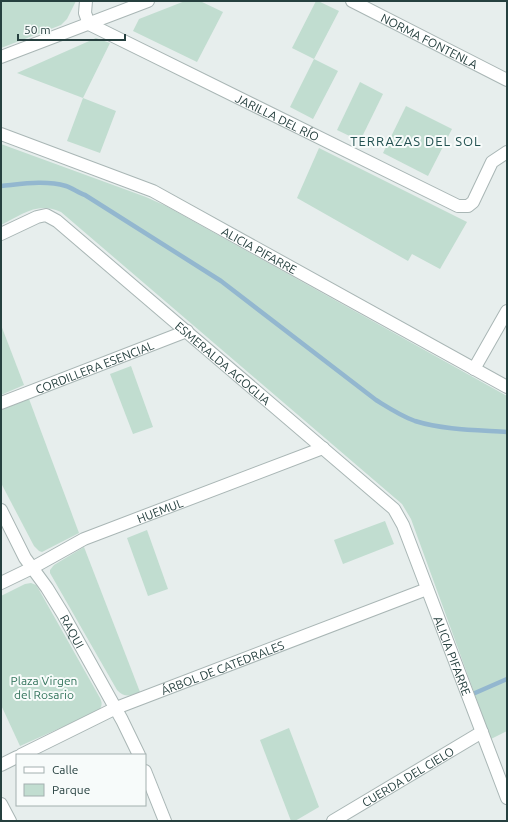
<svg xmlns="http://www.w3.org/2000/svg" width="508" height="822" viewBox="0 0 508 822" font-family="Ubuntu,sans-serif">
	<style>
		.green { fill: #c1ddd0 }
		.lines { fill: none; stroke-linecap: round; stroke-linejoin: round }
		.stream { stroke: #93b7cf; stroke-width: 4.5 }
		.minor-casing { stroke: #a9b6b5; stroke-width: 14 }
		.minor { stroke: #fff; stroke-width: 12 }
		.labels { text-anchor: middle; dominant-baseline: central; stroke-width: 4; stroke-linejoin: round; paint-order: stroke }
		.street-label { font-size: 12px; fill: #26403f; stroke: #f7fbfa }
		.park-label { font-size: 12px; fill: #33745c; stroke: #f7fbfa }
		.neighbourhood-label { font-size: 13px; letter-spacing: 1px; fill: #235151; stroke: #f7fbfa }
	</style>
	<rect width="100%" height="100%" fill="#e7eeed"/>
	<g class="green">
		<path d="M 1,1 L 76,1 L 67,19 L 61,25 L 1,48 Z"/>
		<path d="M 185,1 L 200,1 L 223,12 L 197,62 L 133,31 L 139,19 Z"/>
		<path d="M 316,1 L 318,1 L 339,11 L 314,59 L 338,71 L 313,119 L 290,107 L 314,59 L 292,48 Z"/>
		<path d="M 96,38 L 110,43 L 83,98 L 116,111 L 100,153 L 67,141 L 83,98 L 17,73 Z"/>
		<path d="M 360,82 L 383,94 L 360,141 L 337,130 Z"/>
		<path d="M 406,106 L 452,129 L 428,176 L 383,153 Z"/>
		<path d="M 1,144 L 146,197 L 166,206 L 507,396 L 507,731 L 491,739 L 411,519 L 402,504 L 61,212 C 38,201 21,215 1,225 Z"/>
		<path d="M 319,148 L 467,222 L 440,269 L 412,254 L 408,261 L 297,198 Z"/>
		<path d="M 1,325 L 24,385 L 1,395 Z"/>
		<path d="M 131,366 L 153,427 L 133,434 L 110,374 Z"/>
		<path d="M 29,399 L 79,533 L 42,552 L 39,551 L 34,546 L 1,483 L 1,410 Z"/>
		<path d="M 385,521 L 394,544 L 343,564 L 334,540 Z"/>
		<path d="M 147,530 L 168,589 L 148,596 L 127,538 Z"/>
		<path d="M 84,547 L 140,692 C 131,696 124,698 117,690 L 50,573 L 50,570 L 54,565 Z"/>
		<path d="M 31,583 L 36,585 L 38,588 L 100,698 C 103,704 102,708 96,712 L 20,746 L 1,705 L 1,596 L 25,584 Z"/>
		<path d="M 289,728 L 319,807 L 295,821 L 291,821 L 260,740 Z"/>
	</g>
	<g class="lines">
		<g class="stream">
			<path d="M 1,186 C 22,184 45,180 66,186 C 72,188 79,193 85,195 L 221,281 L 376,400 C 389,408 401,416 415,421 C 444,430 477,430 507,432"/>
			<path d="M 475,693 L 507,679"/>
		</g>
		<defs>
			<g id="minor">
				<path id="s1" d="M 86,1 L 85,13 L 89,24 L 458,206 L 468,206 L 473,202 L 492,162 L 507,152"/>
				<path id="s2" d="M 352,1 L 507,80"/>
				<path d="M 1,57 L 148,1"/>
				<path id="s3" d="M 1,134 L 153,191 L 507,387"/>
				<path id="s4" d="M 1,234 L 37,217 L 46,215 L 57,221 L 394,509 L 403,525 L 507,798"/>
				<path d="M 474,369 L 507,311"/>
				<path id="s5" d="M 1,403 L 187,331"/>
				<path id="s6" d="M 1,510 L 25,558 L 47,588 L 63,614 L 122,720 L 139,755"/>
				<path id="s7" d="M 1,583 L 32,568 L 84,539 L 323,448"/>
				<path id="s8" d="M 21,755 L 116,708 L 427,589"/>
				<path d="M 1,765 L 17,757"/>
				<path d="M 145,771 L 165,821"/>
				<path d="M 1,804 L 10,821"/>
				<path id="s9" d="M 333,821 L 482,732"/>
			</g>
		</defs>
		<use href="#minor" class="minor-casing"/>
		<use href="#minor" class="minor"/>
	</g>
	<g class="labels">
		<g class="street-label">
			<text stroke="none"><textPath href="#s2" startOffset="87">NORMA FONTENLA</textPath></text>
			<text stroke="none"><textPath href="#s1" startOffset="234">JARILLA DEL RÍO</textPath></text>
			<text stroke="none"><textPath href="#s3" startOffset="284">ALICIA PIFARRE</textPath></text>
			<text stroke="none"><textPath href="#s4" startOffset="280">ESMERALDA AGOGLIA</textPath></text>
			<text stroke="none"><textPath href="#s5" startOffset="100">CORDILLERA ESENCIAL</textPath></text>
			<text stroke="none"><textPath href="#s7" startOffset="175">HUEMUL</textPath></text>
			<text stroke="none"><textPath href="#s6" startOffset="141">RAQUI</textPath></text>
			<text stroke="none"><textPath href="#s4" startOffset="663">ALICIA PIFARRE</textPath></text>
			<text stroke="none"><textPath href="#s8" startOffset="220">ÁRBOL DE CATEDRALES</textPath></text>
			<text stroke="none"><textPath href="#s9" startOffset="87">CUERDA DEL CIELO</textPath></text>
		</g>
		<g class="park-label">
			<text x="44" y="680">Plaza Virgen<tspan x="44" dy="14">del Rosario</tspan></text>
		</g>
		<g class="neighbourhood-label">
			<text x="416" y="141">TERRAZAS DEL SOL</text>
		</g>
	</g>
	<rect width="508" height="822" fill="none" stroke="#26403f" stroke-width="4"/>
	<rect x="16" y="754" width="130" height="52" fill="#f7fbfa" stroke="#a3b0af"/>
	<rect x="24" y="767" width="20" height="6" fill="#ffffff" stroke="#a3b0af"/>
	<text x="52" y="774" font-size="12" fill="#26403f">Calle</text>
	<rect x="24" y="784" width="20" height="12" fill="#c1ddd0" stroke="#a3b0af"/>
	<text x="52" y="794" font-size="12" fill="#26403f">Parque</text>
	<path d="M18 34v6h107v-6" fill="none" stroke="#26403f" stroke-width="2"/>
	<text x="24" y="34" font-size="12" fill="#26403f" stroke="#f7fbfa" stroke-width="3" paint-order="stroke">50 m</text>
</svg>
